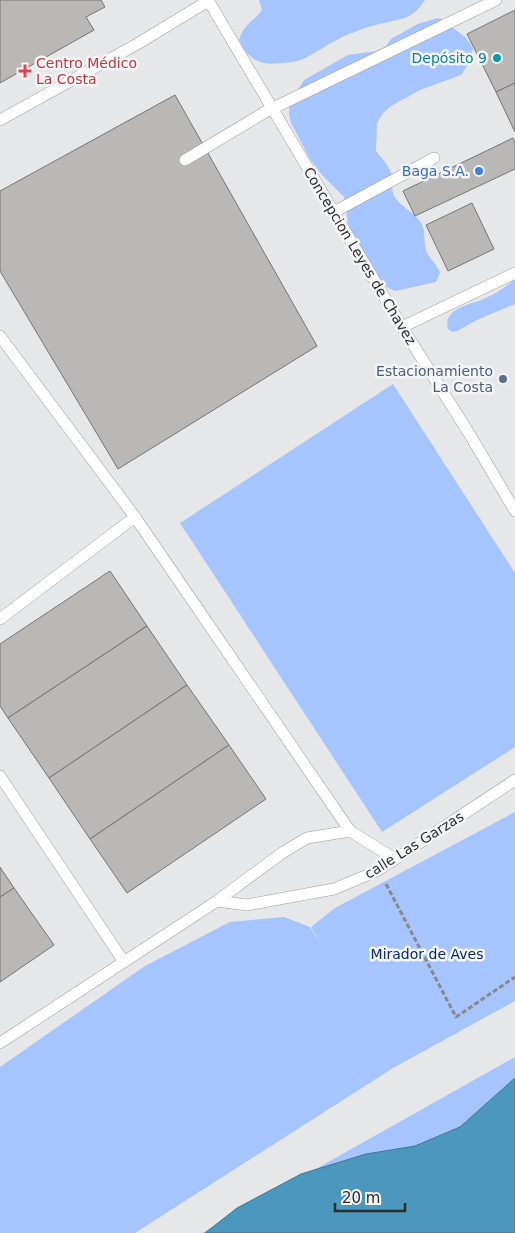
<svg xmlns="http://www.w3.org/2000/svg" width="515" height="1233" viewBox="0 0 515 1233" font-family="'DejaVu Sans',sans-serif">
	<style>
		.green { fill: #a6c4fe }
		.water { fill: #4b97bd; stroke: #427792 }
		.building { fill: #b9b8b6; stroke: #767574 }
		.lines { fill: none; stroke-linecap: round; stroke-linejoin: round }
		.lane-casing { stroke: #9f9fa1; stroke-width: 12 }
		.path { stroke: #89898b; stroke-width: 3; stroke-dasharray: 5 2.5; stroke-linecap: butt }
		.lane { stroke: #fff; stroke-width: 11 }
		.culture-dot { fill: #0f9aa8; stroke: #f3f4f6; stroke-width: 2 }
		.health-dot { fill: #e0444e; stroke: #f3f4f6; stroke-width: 2 }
		.shop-dot { fill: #3f7fe0; stroke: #f3f4f6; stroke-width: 2 }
		.service-dot { fill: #5c6f8a; stroke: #f3f4f6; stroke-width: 2 }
		.labels { text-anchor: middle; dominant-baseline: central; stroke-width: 5; stroke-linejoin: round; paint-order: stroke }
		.culture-label { font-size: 14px; fill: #0d838f; stroke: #f3f4f6; text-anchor: end }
		.health-label { font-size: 14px; fill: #be3a42; stroke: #f3f4f6; text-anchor: start }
		.shop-label { font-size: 14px; fill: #366cbe; stroke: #f3f4f6; text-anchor: end }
		.street-label { font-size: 14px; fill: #2d2d2e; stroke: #f3f4f6 }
		.service-label { font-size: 14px; fill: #4e5e75; stroke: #f3f4f6; text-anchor: end }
		.park-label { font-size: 14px; fill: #0a296e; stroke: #f3f4f6 }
	</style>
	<rect width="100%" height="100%" fill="#e6e7e9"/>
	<g class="green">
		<path d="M 259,0 L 425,0 C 412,19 405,18 384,23 C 374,25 364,28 355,32 C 335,38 319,52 301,60 C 295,62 288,63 282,63 C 261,66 248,60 239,40 C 245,22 252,24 262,10 Z"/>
		<path d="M 437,18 L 447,20 C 455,34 466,32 473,49 L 467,66 L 461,75 L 420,90 L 391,106 L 383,113 L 377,123 L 376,151 C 382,159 391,167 392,177 C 393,183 391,190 394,196 C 400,206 412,211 419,220 C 427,230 423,240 426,250 C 429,259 437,263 440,273 L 436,282 L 395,291 L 385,286 L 350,236 L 344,197 L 322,175 L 310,159 L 291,123 L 289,113 L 290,103 L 304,80 L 348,55 L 376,51 L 386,46 L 391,39 L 418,24 Z"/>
		<path d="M 515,279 L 515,304 L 477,320 L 457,331 L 452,332 L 448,329 C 442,307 475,304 488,297 C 498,292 507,286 515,279 Z"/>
		<path d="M 393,384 L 515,573 L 515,747 L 382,832 L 180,523 Z"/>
		<path d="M 515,812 L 515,1001 L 393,1068 L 135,1233 L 0,1233 L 0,1067 L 145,966 L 230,922 L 284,917 L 310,927 L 321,945 L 311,927 L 335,908 Z"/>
		<path d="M 515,1057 L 515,1233 L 202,1233 Z"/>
	</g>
	<path class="water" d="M 515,1078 L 515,1233 L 205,1233 L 237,1208 L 301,1174 L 366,1154 L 415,1146 L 460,1127 Z"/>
	<g class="building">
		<path d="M 0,0 L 101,0 L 105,7 L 86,17 L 94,30 L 0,83 Z"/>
		<path d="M 515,10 L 515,83 L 496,92 L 467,34 Z"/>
		<path d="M 515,83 L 515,132 L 496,92 Z"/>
		<path d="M 175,95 L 317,346 L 118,469 L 0,271 L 0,191 Z"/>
		<path d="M 513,138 L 515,142 L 515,169 L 415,216 L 403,191 Z"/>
		<path d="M 472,203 L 494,249 L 448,271 L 426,225 Z"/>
		<path d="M 110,571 L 147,626 L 8,718 L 0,706 L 0,644 Z"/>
		<path d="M 147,626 L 187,685 L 49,778 L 8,718 Z"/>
		<path d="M 187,685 L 229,745 L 90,839 L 49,778 Z"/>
		<path d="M 229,745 L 266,799 L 127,893 L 90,839 Z"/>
		<path d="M 0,867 L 14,888 L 0,897 Z"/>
		<path d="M 14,888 L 54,945 L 0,982 L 0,897 Z"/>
	</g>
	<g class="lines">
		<defs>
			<g id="lane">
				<path d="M 208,0 L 402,327 L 470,435 L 515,511"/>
				<path d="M 0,120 L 139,43 L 208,1"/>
				<path d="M 185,160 L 267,111 L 496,0"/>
				<path d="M 334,212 L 434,158"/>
				<path d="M 402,327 L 515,273"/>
				<path d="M 0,336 L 135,517 L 350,831 L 395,859"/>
				<path d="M 0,619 L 135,517"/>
				<path d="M 0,776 L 124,962"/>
				<path d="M 217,901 L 247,905 L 334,889 L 377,871 L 515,780"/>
				<path d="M 0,1043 L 217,901 L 282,853 L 307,838 L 350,831"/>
			</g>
		</defs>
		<use href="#lane" class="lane-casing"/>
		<path class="path" d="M 386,884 L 456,1017 L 515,977"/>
		<use href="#lane" class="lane"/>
	</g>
	<circle class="culture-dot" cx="497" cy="58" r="5"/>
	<path class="health-dot" d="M22.5 63.5h5v5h5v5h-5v5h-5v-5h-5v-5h5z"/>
	<circle class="shop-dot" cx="479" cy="171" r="5"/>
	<circle class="service-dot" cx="503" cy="379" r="5"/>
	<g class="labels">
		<g class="culture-label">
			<text x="487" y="58">Depósito 9</text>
		</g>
		<g class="health-label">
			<text x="36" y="63">Centro Médico<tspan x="36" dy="16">La Costa</tspan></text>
		</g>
		<g class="shop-label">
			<text x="469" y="171">Baga S.A.</text>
		</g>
		<g class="street-label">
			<text transform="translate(360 256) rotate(59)">Concepcion Leyes de Chavez</text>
			<text transform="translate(414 845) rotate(-32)">calle Las Garzas</text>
		</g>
		<g class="service-label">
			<text x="493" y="371">Estacionamiento<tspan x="493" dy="16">La Costa</tspan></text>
		</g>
		<g class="park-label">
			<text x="427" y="954">Mirador de Aves</text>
		</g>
	</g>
	<path d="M335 1203v8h70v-8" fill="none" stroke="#2d2d2e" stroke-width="2.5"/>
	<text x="342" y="1203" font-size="15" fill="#2d2d2e" stroke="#f3f4f6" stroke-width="4" paint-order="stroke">20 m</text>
</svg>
